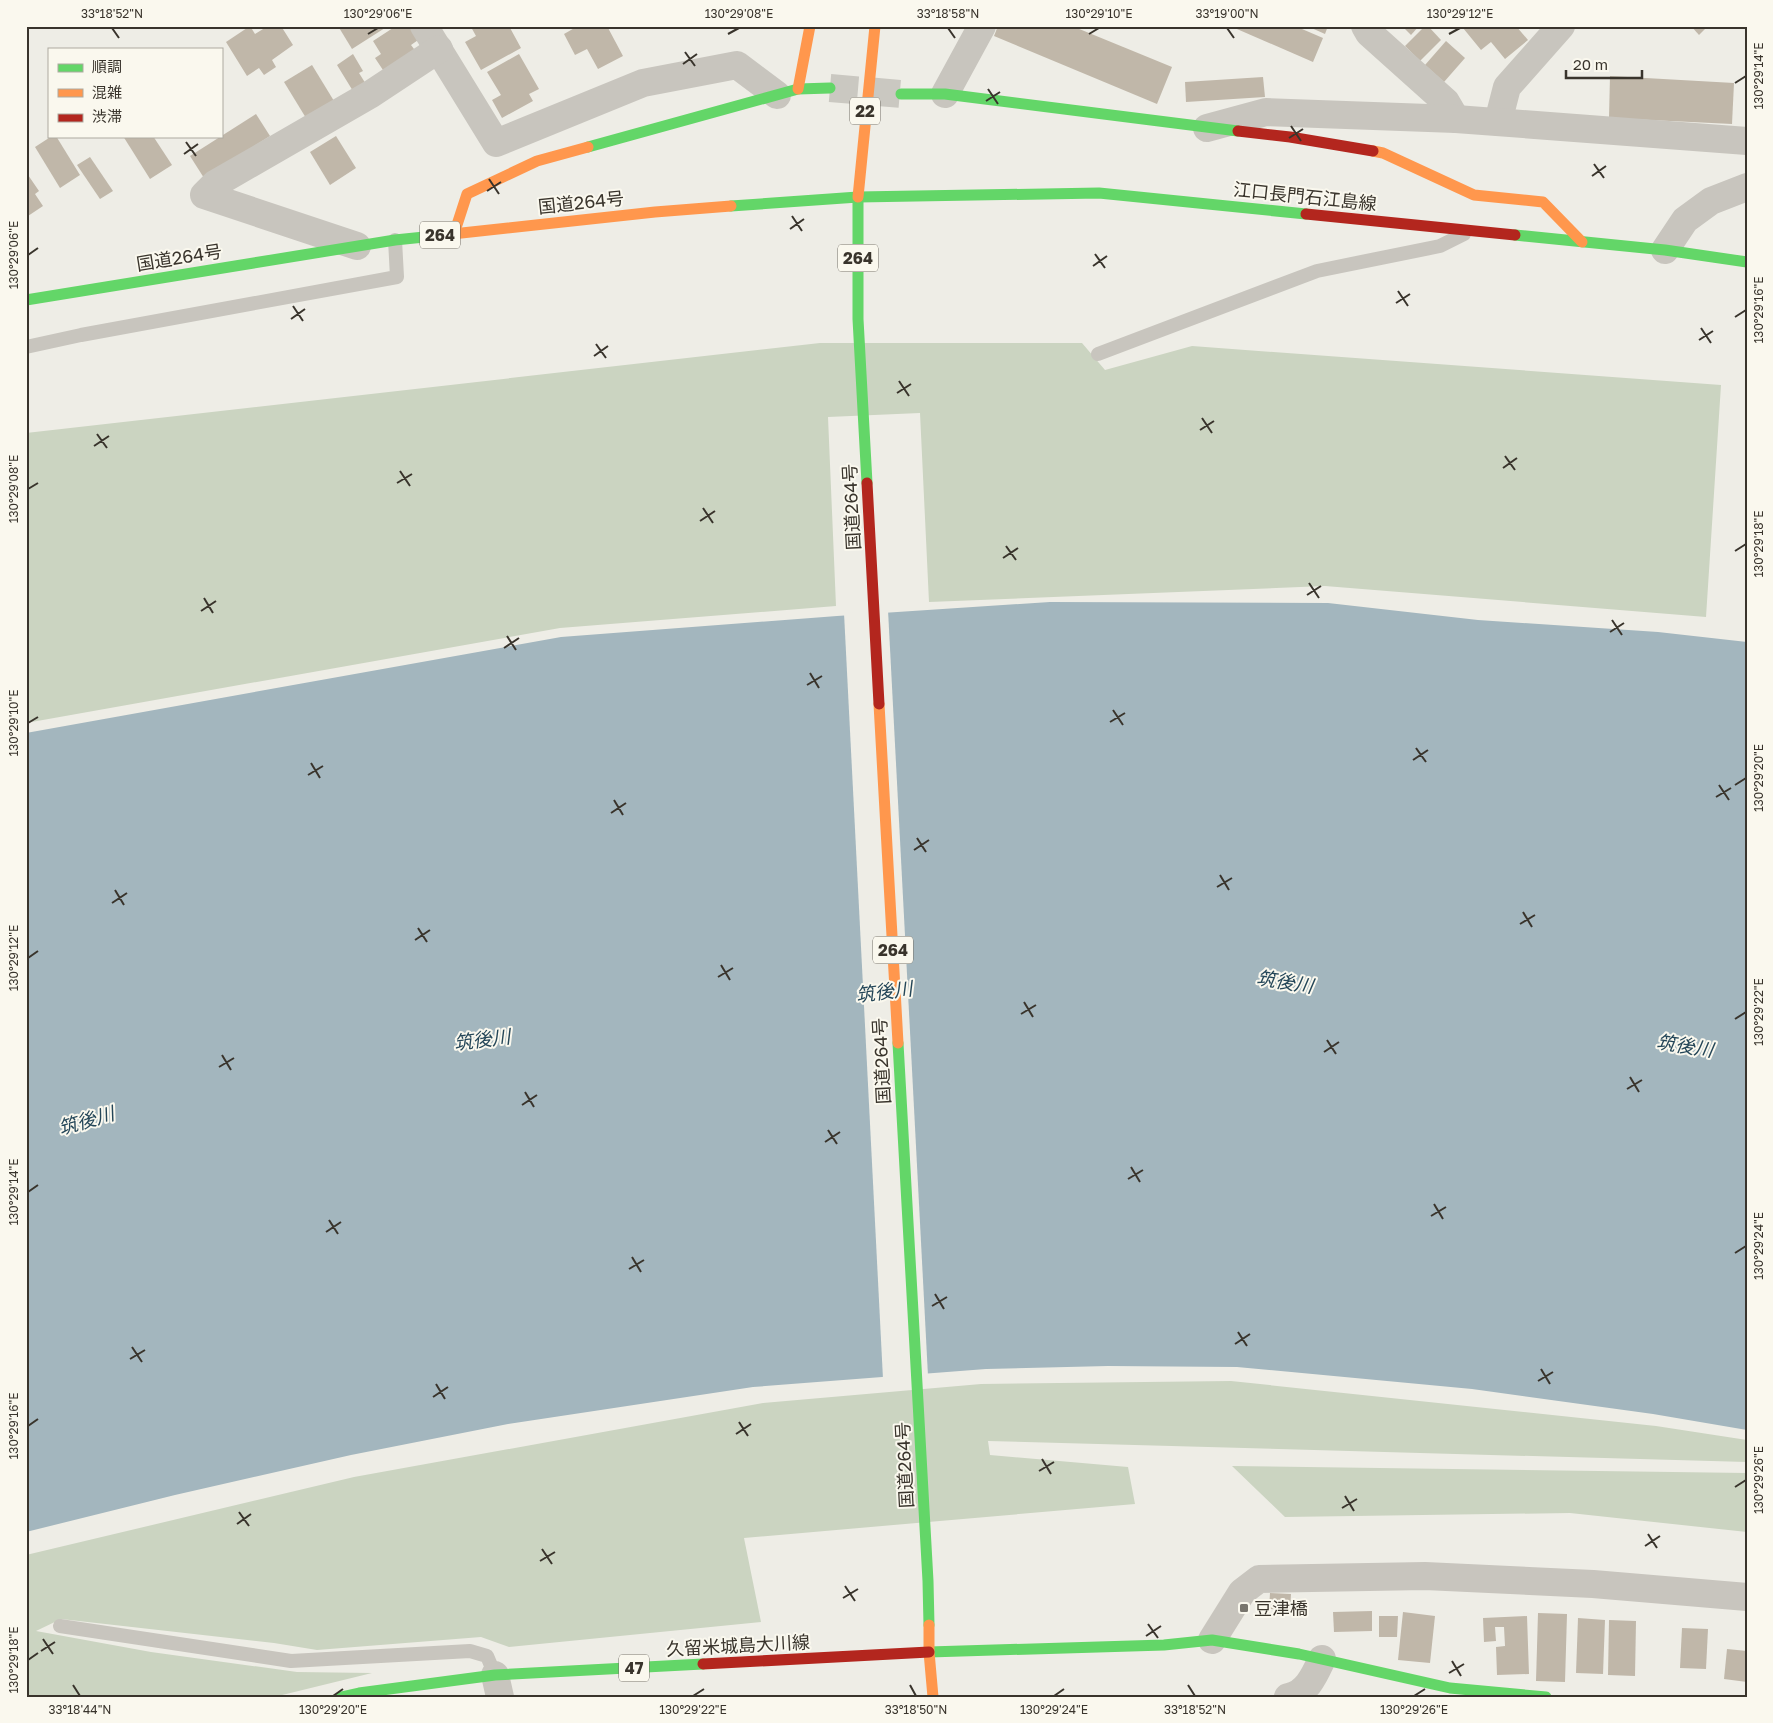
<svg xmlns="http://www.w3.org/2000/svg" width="1773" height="1723" viewBox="0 0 1773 1723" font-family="'Golos Text','Noto Sans JP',sans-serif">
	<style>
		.green { fill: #cbd4c1 }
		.water { fill: #a3b6be }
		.pier { fill: #eeede6 }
		.building { fill: #c0b7a9 }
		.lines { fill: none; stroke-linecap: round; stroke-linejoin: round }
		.secondary-tunnel { stroke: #cac8c1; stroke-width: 28; stroke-dasharray: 28 14; stroke-linecap: butt }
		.lane { stroke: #c8c5be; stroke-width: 14 }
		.street { stroke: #c8c5be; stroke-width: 28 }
		.fast { stroke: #63d668; stroke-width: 11 }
		.slow { stroke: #ff974d; stroke-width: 11 }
		.jam { stroke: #b3261e; stroke-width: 11 }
		.ticks { fill: none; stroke: #39342c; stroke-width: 2 }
		.poi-dot { fill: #78756d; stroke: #faf8ee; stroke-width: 2 }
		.labels { text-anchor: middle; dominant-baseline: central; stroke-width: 4; stroke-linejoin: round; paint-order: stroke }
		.shield { fill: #faf8ee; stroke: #736f66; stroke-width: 1 }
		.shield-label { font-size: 16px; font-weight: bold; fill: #39342c }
		.street-label { font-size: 18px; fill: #39342c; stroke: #faf8ee }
		.poi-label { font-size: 18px; fill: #39342c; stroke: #faf8ee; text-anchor: start }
		.water-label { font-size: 19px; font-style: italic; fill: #244658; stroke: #faf8ee }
		.neatline { fill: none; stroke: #39342c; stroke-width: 2 }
		.ticks-label { font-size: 12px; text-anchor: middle; fill: #39342c }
	</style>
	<rect width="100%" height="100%" fill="#eeede6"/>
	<g class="green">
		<path d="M 820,343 L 1082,343 L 1105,370 L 1192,346 L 1721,385 L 1706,617 L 1325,586 L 929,602 L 920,413 L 828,417 L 836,606 L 560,628 L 26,723 L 26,433 Z"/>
		<path d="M 1231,1381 L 1656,1426 L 1747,1440 L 1747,1462 L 988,1441 L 990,1455 L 1128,1467 L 1135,1504 L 744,1538 L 761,1622 L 509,1647 L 481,1637 L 317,1650 L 274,1643 L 61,1619 L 36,1631 L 151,1652 L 297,1672 L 372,1673 L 274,1697 L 26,1697 L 26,1555 L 354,1477 L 763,1403 L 981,1384 Z"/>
		<path d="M 1232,1466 L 1747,1473 L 1747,1532 L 1570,1513 L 1285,1517 Z"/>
	</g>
	<path class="water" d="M 1050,602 L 1328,603 L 1478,620 L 1658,632 L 1747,642 L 1747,1430 L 1653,1414 L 1472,1389 L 1237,1367 L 1108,1366 L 986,1369 L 753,1387 L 508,1424 L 351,1455 L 175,1495 L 26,1532 L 26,733 L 561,637 L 837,616 Z"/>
	<path class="pier" d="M 888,610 L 928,1376 L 883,1379 L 844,613 Z"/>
	<g class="building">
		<path d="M 250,26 L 255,34 L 268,26 L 281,26 L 293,45 L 272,60 L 276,67 L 264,75 L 259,68 L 247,76 L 226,42 Z"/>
		<path d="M 338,26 L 388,26 L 352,49 Z"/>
		<path d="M 396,26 L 414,26 L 421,38 L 411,45 L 417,53 L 385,73 L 375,58 L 381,54 L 373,41 Z"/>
		<path d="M 473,26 L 509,26 L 521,48 L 481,70 L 465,42 L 476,36 L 471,27 Z"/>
		<path d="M 578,26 L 607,26 L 623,56 L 598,69 L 587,49 L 575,55 L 564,34 Z"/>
		<path d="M 998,26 L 1072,26 L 1172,67 L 1157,104 L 994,36 Z"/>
		<path d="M 1230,26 L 1295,26 L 1323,38 L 1313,62 Z"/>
		<path d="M 1307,26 L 1328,26 L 1325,34 Z"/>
		<path d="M 1402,26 L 1419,26 L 1411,35 Z"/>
		<path d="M 1425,26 L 1428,26 L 1441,40 L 1420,61 L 1405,46 Z"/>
		<path d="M 1466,26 L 1516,26 L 1528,40 L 1505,59 L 1491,42 L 1481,50 L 1463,28 Z"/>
		<path d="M 1691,26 L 1708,26 L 1699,35 Z"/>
		<path d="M 1446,41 L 1465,58 L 1444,82 L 1425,65 Z"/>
		<path d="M 353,54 L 363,71 L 359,73 L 369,89 L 356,96 L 337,65 Z"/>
		<path d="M 519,54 L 539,89 L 529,94 L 533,101 L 502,118 L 492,100 L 501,95 L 487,72 Z"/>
		<path d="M 312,65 L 334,101 L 306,118 L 284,82 Z"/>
		<path d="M 1610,76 L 1734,83 L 1732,124 L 1609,118 Z"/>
		<path d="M 1263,77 L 1265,97 L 1186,102 L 1185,82 Z"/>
		<path d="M 256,114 L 270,136 L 204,178 L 190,156 Z"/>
		<path d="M 52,136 L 56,136 L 80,175 L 60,188 L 35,147 Z"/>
		<path d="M 123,136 L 153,136 L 172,165 L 150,179 Z"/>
		<path d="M 336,136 L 356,168 L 330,185 L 310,152 Z"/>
		<path d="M 90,157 L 113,191 L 100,199 L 77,165 Z"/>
		<path d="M 26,172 L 39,191 L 35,194 L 43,206 L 28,216 L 26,213 Z"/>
		<path d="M 1270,1593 L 1291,1594 L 1290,1610 L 1269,1609 Z"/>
		<path d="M 1372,1611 L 1372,1631 L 1334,1632 L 1333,1612 Z"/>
		<path d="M 1403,1612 L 1435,1616 L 1430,1663 L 1398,1660 Z"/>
		<path d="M 1538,1613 L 1567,1614 L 1565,1682 L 1536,1681 Z"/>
		<path d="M 1379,1616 L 1398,1616 L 1397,1637 L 1379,1637 Z"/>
		<path d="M 1527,1616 L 1529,1674 L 1497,1675 L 1496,1647 L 1505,1646 L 1504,1627 L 1495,1627 L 1496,1641 L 1484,1642 L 1483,1618 Z"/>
		<path d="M 1578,1618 L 1605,1620 L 1603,1674 L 1576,1673 Z"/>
		<path d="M 1609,1620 L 1636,1621 L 1635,1676 L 1608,1675 Z"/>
		<path d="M 1682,1628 L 1708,1629 L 1706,1669 L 1680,1668 Z"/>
		<path d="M 1727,1649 L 1747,1651 L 1747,1682 L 1724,1679 Z"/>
	</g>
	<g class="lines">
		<path class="secondary-tunnel" d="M 830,88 L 901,94"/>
		<g class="lane">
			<path d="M 26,347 L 81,335 L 397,277 L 395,240"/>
			<path d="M 1098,354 L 1317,271 L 1440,246 L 1464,234"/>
			<path d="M 60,1626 L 291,1661 L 470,1651 L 487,1656 L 495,1675"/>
		</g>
		<g class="street">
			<path d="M 424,26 L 496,143 L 643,83 L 737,65 L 777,95"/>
			<path d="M 1365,26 L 1369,33 L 1446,102 L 1456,119"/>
			<path d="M 945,94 L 982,26"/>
			<path d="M 1498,122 L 1507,87 L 1561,26"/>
			<path d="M 1207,128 L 1266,112 L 1456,119 L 1747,141"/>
			<path d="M 357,246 L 204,195 L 215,184 L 371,94 L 439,49"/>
			<path d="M 1665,250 L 1685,220 L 1711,201 L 1747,187"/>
			<path d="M 1212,1640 L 1242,1592 L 1259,1579 L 1425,1576 L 1593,1584 L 1747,1597"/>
			<path d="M 495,1675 L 500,1697"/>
			<path d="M 1288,1697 C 1307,1694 1315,1674 1322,1659"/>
		</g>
		<g class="fast">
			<path d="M 901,94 L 945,94 L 1238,131"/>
			<path d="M 588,147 L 798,89 L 830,88"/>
			<path d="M 858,197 L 1099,193 L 1306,214"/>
			<path d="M 731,206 L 858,197 L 858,319 L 867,483"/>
			<path d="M 1515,235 L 1665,250 L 1747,262"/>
			<path d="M 26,300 L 395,240 L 434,236"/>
			<path d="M 898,1043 L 928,1581 L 929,1625"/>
			<path d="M 929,1652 L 1164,1645 L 1212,1640 L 1299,1654 L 1450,1688 L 1546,1697"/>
			<path d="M 341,1697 L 359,1693 L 495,1675 L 703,1664"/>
		</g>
		<g class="slow">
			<path d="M 798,89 L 810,26"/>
			<path d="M 1373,151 L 1383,153 L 1474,195 L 1543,202 L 1582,242"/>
			<path d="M 858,197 L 875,26"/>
			<path d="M 454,234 L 467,194 L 537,161 L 588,147"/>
			<path d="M 434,236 L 655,212 L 731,206"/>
			<path d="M 879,704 L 898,1043"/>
			<path d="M 929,1625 L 929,1652 L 933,1697"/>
		</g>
		<g class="jam">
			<path d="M 1238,131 L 1290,137 L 1373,151"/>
			<path d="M 1306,214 L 1515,235"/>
			<path d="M 867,483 L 879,704"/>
			<path d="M 703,1664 L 929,1652"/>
		</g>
	</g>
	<path class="ticks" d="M 112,28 L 119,38M 948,28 L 955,38M 1227,28 L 1234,38M 368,34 L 378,28M 728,34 L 739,28M 1089,34 L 1099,28M 1449,34 L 1460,28M 685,52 L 695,66M 683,64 L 697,54M 1735,83 L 1746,76M 988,89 L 998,104M 986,101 L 1000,92M 1291,126 L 1301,141M 1289,138 L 1303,129M 186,142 L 196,156M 184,154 L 198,144M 1594,164 L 1604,178M 1592,176 L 1606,166M 489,179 L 499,194M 487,191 L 501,182M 792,216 L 802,231M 790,229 L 804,219M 1095,254 L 1105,268M 28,255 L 38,248M 1093,266 L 1107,256M 1398,291 L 1408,306M 1396,303 L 1410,294M 293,306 L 303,321M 1735,317 L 1746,310M 291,319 L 305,309M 1701,328 L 1711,343M 1699,340 L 1713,331M 596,344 L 606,358M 594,356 L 608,346M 899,381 L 909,396M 897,393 L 911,384M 1202,418 L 1212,433M 1200,430 L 1214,421M 97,434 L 107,448M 94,446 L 109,436M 1505,456 L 1515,470M 1503,468 L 1517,458M 400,471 L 410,486M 397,483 L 412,474M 28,489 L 38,483M 703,508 L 713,523M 700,521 L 715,511M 1006,546 L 1016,560M 1735,551 L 1746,544M 1003,558 L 1018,548M 1309,583 L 1319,598M 1307,595 L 1321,586M 204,598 L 213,613M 201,611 L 216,601M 1612,620 L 1622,635M 1610,632 L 1624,623M 507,636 L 516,650M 504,648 L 519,638M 810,673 L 819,688M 807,685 L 822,676M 1113,710 L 1123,725M 1110,722 L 1125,713M 28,723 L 38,717M 1416,748 L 1426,762M 1413,760 L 1428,750M 311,763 L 320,778M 308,775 L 323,766M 1719,785 L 1729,800M 1735,785 L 1746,778M 1716,797 L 1731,788M 614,800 L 623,815M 611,813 L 626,803M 917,838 L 926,852M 914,850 L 929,840M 1220,875 L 1229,890M 1217,887 L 1232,878M 115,890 L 124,905M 112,903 L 127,893M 1523,912 L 1532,927M 1520,924 L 1535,915M 418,928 L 427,942M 415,940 L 430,930M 28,958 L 38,951M 721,965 L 730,980M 718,977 L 733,968M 1024,1002 L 1033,1017M 1021,1014 L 1036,1005M 1735,1019 L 1746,1012M 1327,1040 L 1336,1054M 1324,1052 L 1339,1042M 222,1055 L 231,1070M 219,1067 L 234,1058M 1630,1077 L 1639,1092M 1627,1089 L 1642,1080M 525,1092 L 534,1107M 522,1105 L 537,1095M 828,1130 L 837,1144M 825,1142 L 840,1132M 1131,1167 L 1140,1182M 1128,1179 L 1143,1170M 28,1192 L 38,1185M 1434,1204 L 1443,1219M 1431,1216 L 1446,1207M 329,1220 L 338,1234M 326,1232 L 341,1222M 1735,1253 L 1746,1246M 632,1257 L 641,1272M 629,1269 L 644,1260M 935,1294 L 944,1309M 932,1306 L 947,1297M 1238,1332 L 1247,1346M 1235,1344 L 1250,1334M 132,1347 L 142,1362M 130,1359 L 145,1350M 1541,1369 L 1550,1384M 1538,1381 L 1553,1372M 436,1384 L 445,1399M 433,1397 L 448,1387M 739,1422 L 748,1436M 28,1426 L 38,1419M 736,1434 L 751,1424M 1042,1459 L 1051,1474M 1039,1471 L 1054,1462M 1735,1487 L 1746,1480M 1345,1496 L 1354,1511M 1342,1508 L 1357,1499M 239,1512 L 249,1526M 237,1524 L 251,1514M 1648,1534 L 1657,1548M 1645,1546 L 1660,1536M 542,1549 L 552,1564M 540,1561 L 555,1552M 845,1586 L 855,1601M 843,1598 L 858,1589M 1148,1624 L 1158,1638M 1146,1636 L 1161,1626M 43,1639 L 53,1654M 41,1651 L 55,1642M 28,1660 L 38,1653M 1452,1661 L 1461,1676M 1449,1673 L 1464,1664M 73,1685 L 80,1696M 910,1685 L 916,1696M 1188,1685 L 1195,1696M 333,1696 L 343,1689M 693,1696 L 704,1689M 1054,1696 L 1064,1689M 1414,1696 L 1425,1689"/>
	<rect class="poi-dot" x="1239" y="1603" width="10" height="10" rx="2.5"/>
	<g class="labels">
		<g class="shield">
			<rect x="850" y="97.5" width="30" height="27" rx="4"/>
			<rect x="420" y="221.5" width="40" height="27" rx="4"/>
			<rect x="838" y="244.5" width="40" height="27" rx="4"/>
			<rect x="873" y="936.5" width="40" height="27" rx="4"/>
			<rect x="619" y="1654.5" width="30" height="27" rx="4"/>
		</g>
		<g class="shield-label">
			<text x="865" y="111">22</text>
			<text x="440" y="235">264</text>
			<text x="858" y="258">264</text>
			<text x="893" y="950">264</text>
			<text x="634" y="1668">47</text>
		</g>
		<g class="street-label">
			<text transform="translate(1305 196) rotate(6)">江口長門石江島線</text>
			<text transform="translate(581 202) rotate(-6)">国道264号</text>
			<text transform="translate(179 257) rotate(-9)">国道264号</text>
			<text transform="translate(851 507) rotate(-93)">国道264号</text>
			<text transform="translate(881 1061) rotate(-93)">国道264号</text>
			<text transform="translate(904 1465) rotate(-93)">国道264号</text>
			<text transform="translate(738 1645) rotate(-3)">久留米城島大川線</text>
		</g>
		<g class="poi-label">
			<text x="1254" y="1608">豆津橋</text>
		</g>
		<g class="water-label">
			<text transform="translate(1285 981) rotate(9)">筑後川</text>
			<text transform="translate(884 991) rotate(-7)">筑後川</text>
			<text transform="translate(482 1039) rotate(-7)">筑後川</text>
			<text transform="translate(1685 1045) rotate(9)">筑後川</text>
			<text transform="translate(86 1120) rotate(-16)">筑後川</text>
		</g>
	</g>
	<rect width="1773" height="1723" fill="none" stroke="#faf8ee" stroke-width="55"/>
	<rect x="48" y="48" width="175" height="90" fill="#faf8ee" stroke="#adaaa0"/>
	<rect x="58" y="64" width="25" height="8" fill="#63d668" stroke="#adaaa0"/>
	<text x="92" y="72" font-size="15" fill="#39342c">順調</text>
	<rect x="58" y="89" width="25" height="8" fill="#ff974d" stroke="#adaaa0"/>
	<text x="92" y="98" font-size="15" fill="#39342c">混雑</text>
	<rect x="58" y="114" width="25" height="8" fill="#b3261e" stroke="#adaaa0"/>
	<text x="92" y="122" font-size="15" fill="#39342c">渋滞</text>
	<path d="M1566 70v8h76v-8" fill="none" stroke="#39342c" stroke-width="2.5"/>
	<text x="1573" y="70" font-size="15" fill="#39342c" stroke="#faf8ee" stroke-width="4" paint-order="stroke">20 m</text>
	<rect x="28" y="28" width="1718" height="1668" class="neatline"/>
	<g class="ticks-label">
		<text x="112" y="18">33°18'52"N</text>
		<text x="378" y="18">130°29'06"E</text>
		<text x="739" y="18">130°29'08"E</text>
		<text x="948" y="18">33°18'58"N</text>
		<text x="1099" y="18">130°29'10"E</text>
		<text x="1227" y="18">33°19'00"N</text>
		<text x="1460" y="18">130°29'12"E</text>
		<text transform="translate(1759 76) rotate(-90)" y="4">130°29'14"E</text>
		<text transform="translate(14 255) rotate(-90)" y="4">130°29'06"E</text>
		<text transform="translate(1759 310) rotate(-90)" y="4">130°29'16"E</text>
		<text transform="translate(14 489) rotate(-90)" y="4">130°29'08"E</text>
		<text transform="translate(1759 544) rotate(-90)" y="4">130°29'18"E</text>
		<text transform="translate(14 723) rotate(-90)" y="4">130°29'10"E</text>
		<text transform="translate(1759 778) rotate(-90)" y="4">130°29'20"E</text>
		<text transform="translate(14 958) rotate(-90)" y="4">130°29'12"E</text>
		<text transform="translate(1759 1012) rotate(-90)" y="4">130°29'22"E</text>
		<text transform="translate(14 1192) rotate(-90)" y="4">130°29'14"E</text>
		<text transform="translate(1759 1246) rotate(-90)" y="4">130°29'24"E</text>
		<text transform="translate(14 1426) rotate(-90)" y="4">130°29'16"E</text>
		<text transform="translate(1759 1480) rotate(-90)" y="4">130°29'26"E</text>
		<text transform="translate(14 1660) rotate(-90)" y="4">130°29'18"E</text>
		<text x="80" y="1714">33°18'44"N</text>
		<text x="333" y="1714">130°29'20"E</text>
		<text x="693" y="1714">130°29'22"E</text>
		<text x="916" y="1714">33°18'50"N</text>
		<text x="1054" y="1714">130°29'24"E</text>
		<text x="1195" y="1714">33°18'52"N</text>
		<text x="1414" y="1714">130°29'26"E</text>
	</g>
</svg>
